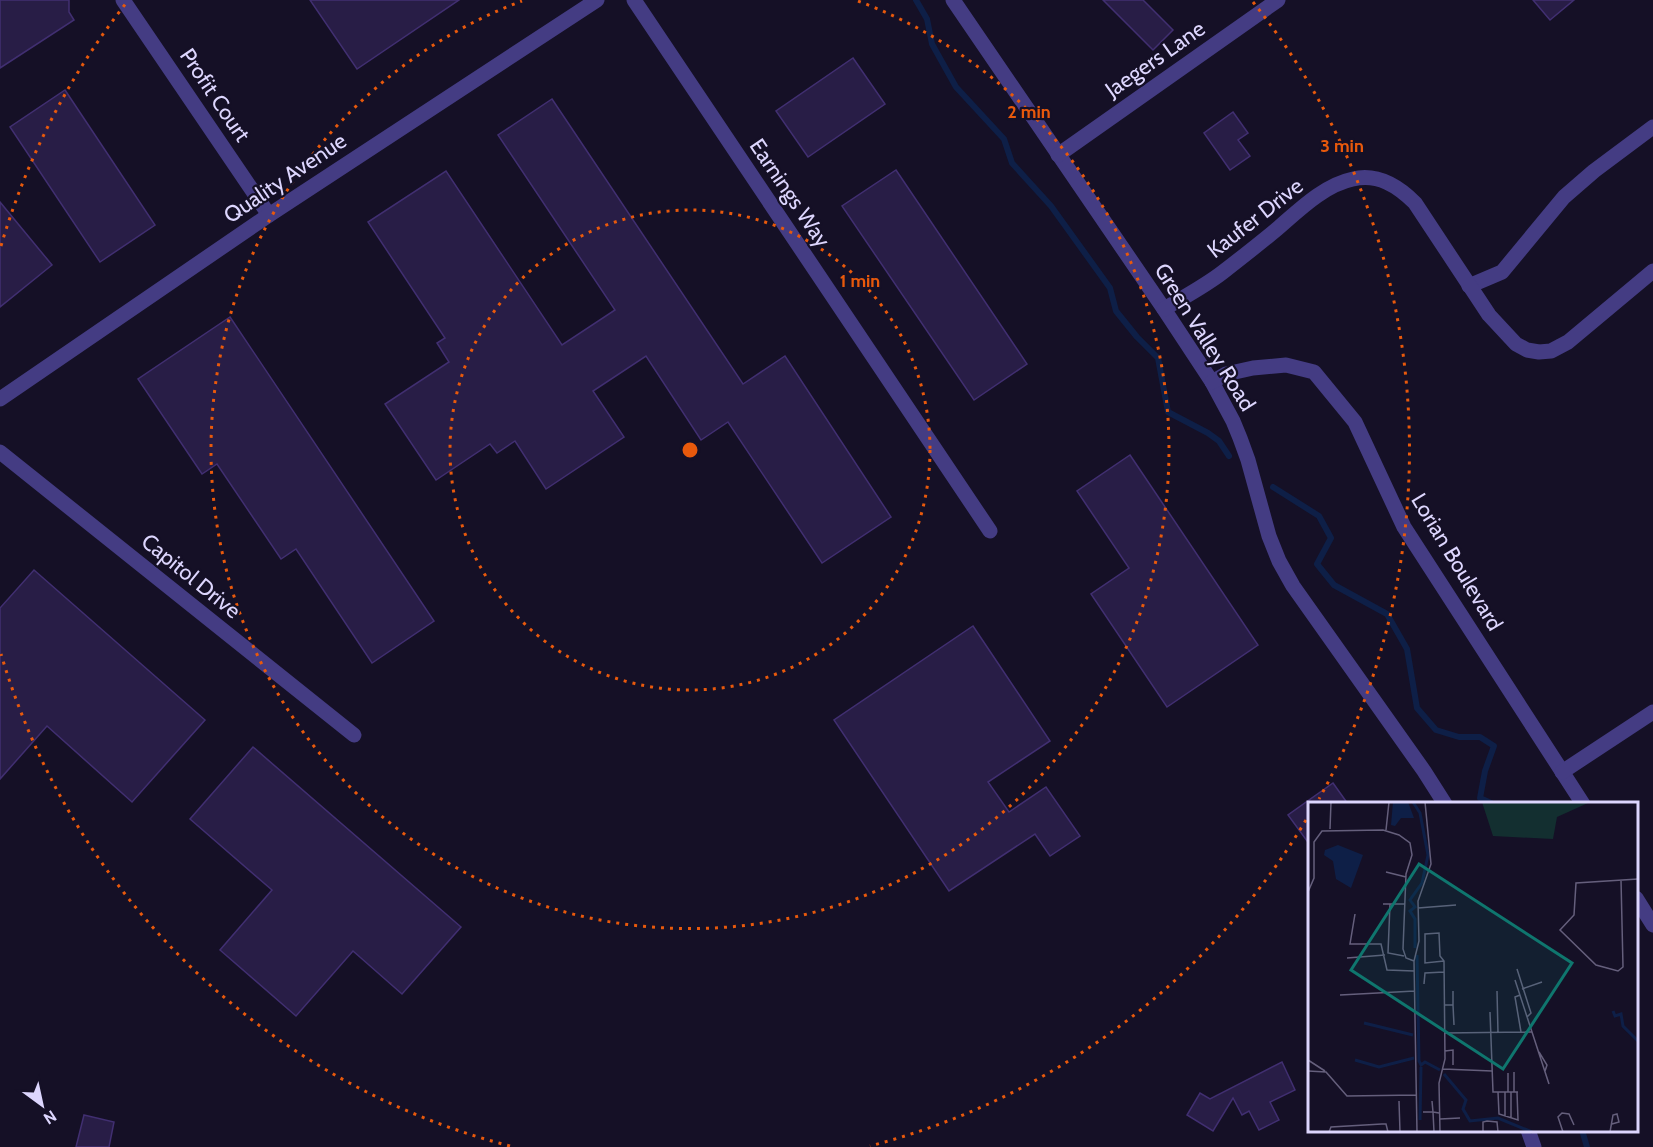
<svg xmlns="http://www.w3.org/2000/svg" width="1653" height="1147" viewBox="0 0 1653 1147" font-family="Cabin,sans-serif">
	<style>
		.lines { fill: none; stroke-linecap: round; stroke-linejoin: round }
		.stream { stroke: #0e1f47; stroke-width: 6 }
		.building { fill: #281d46; stroke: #412f71; stroke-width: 1.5 }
		.minor { stroke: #443c83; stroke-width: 15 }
		.ring { fill: none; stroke: #e8590c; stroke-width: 3; stroke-dasharray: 3 6 }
		.labels { text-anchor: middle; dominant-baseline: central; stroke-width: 4.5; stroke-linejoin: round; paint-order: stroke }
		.street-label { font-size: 22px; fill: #ddd6fe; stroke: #151026 }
		.inset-river { fill: none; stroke: #0e1f47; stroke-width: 3 }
		.inset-road { fill: none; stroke: #655f7c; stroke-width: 1.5 }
		.view { fill: #0f766e; fill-opacity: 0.15; stroke: #0f766e; stroke-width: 3 }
		.inset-edge { fill: none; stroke: #ddd6fe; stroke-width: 3 }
		.centre { fill: #e8590c; stroke: #151026; stroke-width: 3 }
		.ring-label { font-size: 18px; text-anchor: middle; font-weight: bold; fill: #e8590c; stroke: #151026; stroke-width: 4.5; stroke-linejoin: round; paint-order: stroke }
	</style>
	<rect width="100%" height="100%" fill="#151026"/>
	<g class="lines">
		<g class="stream">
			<path d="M 916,0 L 927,19 L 932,44 L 956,87 L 1004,139 L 1012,163 L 1051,206 L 1110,288 L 1116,311 L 1137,337 L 1158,358 L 1168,412 L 1208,433 L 1219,441 L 1229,456"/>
			<path d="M 1273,487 L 1319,516 L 1331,538 L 1317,564 L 1334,585 L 1387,614 L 1407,649 L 1417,708 L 1436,730 L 1459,737 L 1480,737 L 1494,746 L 1485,771 L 1480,798 L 1493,804"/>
			<path d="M 1582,1130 L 1587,1147"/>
		</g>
	</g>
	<g class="building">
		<path d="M 0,0 L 69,0 L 69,12 L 74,20 L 0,68 Z"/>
		<path d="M 310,0 L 459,0 L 357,69 Z"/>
		<path d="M 1103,0 L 1143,0 L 1173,30 L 1153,50 Z"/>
		<path d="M 1533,0 L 1574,0 L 1550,20 Z"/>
		<path d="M 853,58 L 885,104 L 808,157 L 776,111 Z"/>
		<path d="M 65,90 L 155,225 L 100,262 L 10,127 Z"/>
		<path d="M 552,99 L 743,384 L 785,356 L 891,517 L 822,563 L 728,422 L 701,440 L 646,356 L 593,391 L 624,437 L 546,489 L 515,441 L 497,453 L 490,444 L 436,480 L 385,404 L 449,362 L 437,343 L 445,338 L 368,222 L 446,171 L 562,345 L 615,310 L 498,135 Z"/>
		<path d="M 1233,112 L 1248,133 L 1238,140 L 1250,156 L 1230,170 L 1204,133 Z"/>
		<path d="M 896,170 L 1027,364 L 974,400 L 842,206 Z"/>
		<path d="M 0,202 L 52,265 L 0,307 Z"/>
		<path d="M 230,317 L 434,621 L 372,663 L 296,549 L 281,559 L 217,464 L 202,474 L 138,379 Z"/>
		<path d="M 1130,455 L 1258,645 L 1167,707 L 1091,594 L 1129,568 L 1077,491 Z"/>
		<path d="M 34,570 L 205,720 L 132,802 L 47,726 L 0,779 L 0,608 Z"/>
		<path d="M 973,626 L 1050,741 L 988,782 L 1009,812 L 1046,787 L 1080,836 L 1050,856 L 1035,834 L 949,891 L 834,720 Z"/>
		<path d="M 253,747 L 461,927 L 402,994 L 353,951 L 296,1016 L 220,950 L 272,890 L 190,819 Z"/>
		<path d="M 1333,783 L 1348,804 L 1310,804 L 1310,845 L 1288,815 Z"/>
		<path d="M 1282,1062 L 1295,1090 L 1270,1102 L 1279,1120 L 1259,1130 L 1249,1111 L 1242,1115 L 1233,1098 L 1213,1131 L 1187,1115 L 1200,1093 L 1210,1099 Z"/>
		<path d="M 84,1115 L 114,1122 L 109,1147 L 76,1147 Z"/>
	</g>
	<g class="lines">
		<g class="minor">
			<path d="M 123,0 L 269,215"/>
			<path d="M 634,0 L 990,531"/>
			<path d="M 953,0 L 1164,309 L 1212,382 L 1233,421 L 1240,438 L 1248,460 L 1269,536 L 1279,561 L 1293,586 L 1424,771 L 1445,804"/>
			<path d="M 1058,155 L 1278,0"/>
			<path d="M 1469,286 L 1502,272 L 1564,197 L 1594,171 L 1653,127"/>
			<path d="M 1164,309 C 1184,297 1205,286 1223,272 C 1241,258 1259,244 1277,229 C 1299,210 1324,185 1353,179 C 1378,173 1398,186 1415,203 L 1489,315 L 1516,344 L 1527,350 L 1539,352 L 1551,351 L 1568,342 L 1653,271"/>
			<path d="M 1212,382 L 1226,374 L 1253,368 L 1286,365 L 1314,372 L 1355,422 L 1404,527 L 1583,804"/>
			<path d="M 0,399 L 269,215 L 597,0"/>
			<path d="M 0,452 L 354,735"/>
			<path d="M 1562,772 L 1653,712"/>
			<path d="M 1636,898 L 1653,925"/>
			<path d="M 1528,1130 L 1534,1147"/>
		</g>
	</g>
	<g class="ring">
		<circle cx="690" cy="450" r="240"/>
		<path d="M858 1A479 479 0 1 1 522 1"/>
		<path d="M1306 820A719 719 0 0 1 870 1146M510 1146A719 719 0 0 1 1 654M1 246A719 719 0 0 1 127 2M1253 2A719 719 0 0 1 1319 799"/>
	</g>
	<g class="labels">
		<g class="street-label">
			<text transform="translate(1155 59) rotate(-35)">Jaegers Lane</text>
			<text transform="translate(215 95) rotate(56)">Profit Court</text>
			<text transform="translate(285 178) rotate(-34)">Quality Avenue</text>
			<text transform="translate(790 193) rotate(56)">Earnings Way</text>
			<text transform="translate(1255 218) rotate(-38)">Kaufer Drive</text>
			<text transform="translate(1205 337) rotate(58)">Green Valley Road</text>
			<text transform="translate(1457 562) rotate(59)">Lorian Boulevard</text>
			<text transform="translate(191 576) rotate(39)">Capitol Drive</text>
		</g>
	</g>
	<g transform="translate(1308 802)">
		<rect width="330" height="330" fill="#151026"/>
		<path d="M 174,0 L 280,0 L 280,1 L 249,15 L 245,37 L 185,34 Z" fill="#132f30"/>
		<path d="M 85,0 L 100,0 L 106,16 L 93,16 L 87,24 L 83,23 ZM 30,43 L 55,53 L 43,86 L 28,77 L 25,59 L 16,53 L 17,48 Z" fill="#0e1f47"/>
		<path class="inset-river" d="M 105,0 L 112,11 L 120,53 L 114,81 L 102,98 L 107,105 L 102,109 L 107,117 L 107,146M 109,153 L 111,259 L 113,263 L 117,260 L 132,268M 305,209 L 307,214 L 313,212 L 315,224 L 330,239M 56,221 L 105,233M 47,258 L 71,265 L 106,256M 136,272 L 158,298 L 155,307 L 162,319 L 190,316 L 224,330M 112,318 L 113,265"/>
		<path class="inset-road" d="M 22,27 L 23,0M 78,28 L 81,0M 78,70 L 98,75M 313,78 L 315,165 L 310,169 L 288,163 L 252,128 L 266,113 L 268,81 L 330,77M 0,90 L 6,76 L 6,40 L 14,29 L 75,28 L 91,33 L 102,41 L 104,53 L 98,72 L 95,147 L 98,156 L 106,159M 75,102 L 97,102M 82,102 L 80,151 L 96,154M 110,106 L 148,103M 47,112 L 42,142 L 73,142 L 79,168 L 106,169M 39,156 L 77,153M 209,167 L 223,211 L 219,215M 207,178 L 241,282M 116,182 L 117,171 L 136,170M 214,187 L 234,180M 189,189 L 190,231M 32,193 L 107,189M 212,193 L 207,195 L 213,230M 136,203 L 145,203 L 145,189M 145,203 L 146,223M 182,210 L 185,290 L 210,290M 137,231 L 224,230M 137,249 L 145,248 L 145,263M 231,250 L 239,263 L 237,269M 0,258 L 17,269M 135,267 L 184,269M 0,269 L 18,270 L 39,294 L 109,293M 206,270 L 206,290M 200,271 L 200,290M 190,290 L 191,312 L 210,318 L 209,290M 197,290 L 197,314M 203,290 L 203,316M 91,299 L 92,330M 115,310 L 125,310 L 124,299M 132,317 L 152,316M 21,330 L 23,325 L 74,322 L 78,322 L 80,330M 109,330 L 106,159 L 111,139 L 110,99 L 123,62 L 117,0M 126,330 L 125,310 L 131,311M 132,330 L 131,281 L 137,257 L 136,159 L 132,154 L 131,131 L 117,132 L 117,161 L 136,159M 175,330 L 175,320 L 179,319 L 189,320 L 190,330M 255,330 L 250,315 L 254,311 L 261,312 L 266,323M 302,330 L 305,313 L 309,312 L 311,320 L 304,322"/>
		<path class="view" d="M 111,62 L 264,161 L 195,267 L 43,168 Z"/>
		<rect width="330" height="330" class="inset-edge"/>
	</g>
	<circle cx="690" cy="450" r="9" class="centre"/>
	<g class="ring-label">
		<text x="1029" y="118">2 min</text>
		<text x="1342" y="152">3 min</text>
		<text x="860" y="287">1 min</text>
	</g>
	<g transform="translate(42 1105) rotate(147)" stroke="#151026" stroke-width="4.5" paint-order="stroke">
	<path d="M0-4.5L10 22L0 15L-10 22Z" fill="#ddd6fe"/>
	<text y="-9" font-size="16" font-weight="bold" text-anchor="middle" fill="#ddd6fe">N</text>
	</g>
</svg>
